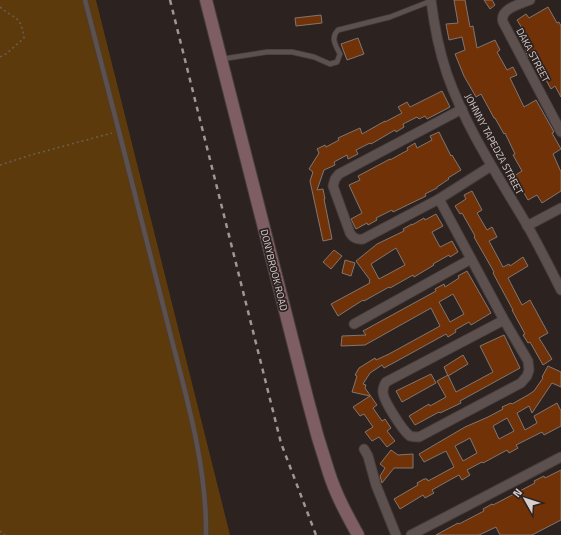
<svg xmlns="http://www.w3.org/2000/svg" width="561" height="535" viewBox="0 0 561 535" font-family="'Titillium Web',sans-serif">
	<style>
		.pitch { fill: #5d3a0b }
		.building { fill: #723207; stroke: #817670; fill-rule: evenodd }
		.lines { fill: none; stroke-linecap: round; stroke-linejoin: round }
		.lane-casing { stroke: #463e3d; stroke-width: 6 }
		.street-casing { stroke: #463e3d; stroke-width: 11 }
		.secondary-casing { stroke: #463e3d; stroke-width: 14 }
		.path { stroke: #685f5d; stroke-width: 1.5; stroke-dasharray: 2 3; stroke-linecap: butt }
		.lane { stroke: #5d5150; stroke-width: 4.5 }
		.street { stroke: #5d5150; stroke-width: 9 }
		.secondary { stroke: #7e5e62; stroke-width: 12 }
		.rail { stroke: #9f9795; stroke-width: 2.5; stroke-dasharray: 5 5; stroke-linecap: butt }
		.labels { text-anchor: middle; dominant-baseline: central; stroke-width: 3.5; stroke-linejoin: round; paint-order: stroke }
		.street-label { font-size: 10px; fill: #d6cfce; stroke: #2c2220 }
	</style>
	<rect width="100%" height="100%" fill="#2c2220"/>
	<path class="pitch" d="M 0,0 L 96,0 L 230,535 L 0,535 Z"/>
	<g class="building">
		<path d="M 454,0 L 465,0 L 470,27 L 473,26 L 477,48 L 495,40 L 500,50 L 497,52 L 507,70 L 513,67 L 517,75 L 510,78 L 524,107 L 536,100 L 554,132 L 552,133 L 561,149 L 553,154 L 561,172 L 561,191 L 542,203 L 537,195 L 528,200 L 514,176 L 522,171 L 513,155 L 515,154 L 505,133 L 504,134 L 495,118 L 494,118 L 481,94 L 476,97 L 464,76 L 455,54 L 465,50 L 462,37 L 449,40 L 446,24 L 458,23 Z"/>
		<path d="M 484,0 L 492,0 L 495,5 L 490,9 Z"/>
		<path d="M 548,7 L 557,23 L 559,22 L 561,26 L 561,97 L 555,86 L 551,89 L 546,80 L 544,81 L 541,75 L 545,72 L 535,53 L 528,57 L 525,50 L 531,47 L 527,38 L 528,38 L 517,20 L 526,14 L 529,18 Z"/>
		<path d="M 321,15 L 322,23 L 296,26 L 295,18 Z"/>
		<path d="M 358,38 L 364,54 L 347,60 L 341,44 Z"/>
		<path d="M 442,91 L 450,107 L 427,119 L 425,116 L 419,119 L 417,117 L 403,124 L 404,127 L 396,132 L 395,130 L 371,144 L 370,143 L 356,150 L 358,154 L 348,159 L 347,155 L 334,162 L 335,165 L 324,170 L 317,190 L 323,189 L 325,199 L 324,199 L 332,239 L 323,241 L 310,181 L 313,172 L 309,169 L 319,153 L 317,149 L 325,145 L 326,147 L 339,140 L 338,138 L 360,128 L 362,134 L 385,121 L 385,122 L 402,113 L 398,107 L 407,102 L 410,107 Z"/>
		<path d="M 439,132 L 451,156 L 452,155 L 461,170 L 448,178 L 449,179 L 437,187 L 437,188 L 425,194 L 426,196 L 393,212 L 392,210 L 376,218 L 377,220 L 368,225 L 367,223 L 356,229 L 351,219 L 362,213 L 349,185 L 360,180 L 358,176 L 390,159 L 390,160 L 408,150 L 407,148 L 415,143 L 417,148 L 432,140 L 430,136 Z"/>
		<path d="M 472,191 L 482,210 L 477,213 L 487,230 L 492,227 L 497,237 L 489,241 L 503,267 L 509,264 L 510,266 L 523,257 L 528,266 L 508,278 L 522,305 L 530,300 L 548,333 L 539,338 L 552,359 L 543,365 L 530,342 L 528,343 L 523,335 L 525,334 L 512,310 L 513,310 L 493,273 L 494,272 L 474,237 L 475,236 L 462,213 L 460,214 L 455,206 L 466,199 L 464,195 Z"/>
		<path d="M 436,214 L 443,226 L 432,232 L 440,247 L 452,241 L 458,252 L 450,257 L 449,255 L 433,264 L 434,265 L 414,277 L 413,275 L 390,288 L 389,287 L 364,301 L 363,300 L 338,316 L 331,304 L 370,283 L 369,281 L 370,280 L 356,261 L 377,244 L 404,231 L 403,229 L 412,224 L 412,225 L 424,218 L 425,220 ZM 396,248 L 405,265 L 379,279 L 371,264 Z"/>
		<path d="M 334,250 L 342,256 L 331,269 L 323,262 Z"/>
		<path d="M 345,260 L 355,263 L 351,276 L 342,273 Z"/>
		<path d="M 467,271 L 491,313 L 471,325 L 469,322 L 455,330 L 456,332 L 448,337 L 446,334 L 397,361 L 384,368 L 382,365 L 370,373 L 363,384 L 366,385 L 365,388 L 377,405 L 373,408 L 382,421 L 385,419 L 391,428 L 387,431 L 395,441 L 387,447 L 379,437 L 372,441 L 365,432 L 373,427 L 364,414 L 360,416 L 353,407 L 370,396 L 352,392 L 357,376 L 355,375 L 359,368 L 375,358 L 376,360 L 389,354 L 440,326 L 431,308 L 365,345 L 341,346 L 342,336 L 366,335 L 363,331 L 436,291 L 435,289 L 444,284 L 445,287 L 459,278 L 458,276 ZM 453,294 L 464,314 L 450,322 L 439,302 Z"/>
		<path d="M 504,335 L 520,368 L 460,401 L 461,403 L 440,413 L 439,412 L 415,425 L 409,416 L 429,404 L 430,406 L 446,397 L 437,381 L 448,375 L 456,392 L 493,372 L 480,346 Z"/>
		<path d="M 463,355 L 468,364 L 448,376 L 444,367 Z"/>
		<path d="M 548,366 L 561,372 L 561,387 L 552,383 L 532,413 L 529,406 L 517,413 L 525,430 L 537,423 L 534,416 L 557,403 L 561,411 L 561,426 L 544,435 L 542,432 L 516,445 L 518,448 L 509,453 L 507,450 L 483,463 L 482,462 L 467,470 L 470,475 L 462,480 L 459,475 L 448,481 L 432,490 L 434,493 L 425,498 L 423,495 L 400,509 L 394,499 L 418,485 L 417,483 L 424,479 L 427,479 L 428,481 L 454,467 L 446,451 L 424,462 L 419,454 L 465,427 L 488,417 L 503,409 L 502,407 L 511,403 L 512,404 L 528,395 L 534,391 L 543,378 L 542,377 ZM 507,418 L 514,431 L 499,439 L 493,426 ZM 470,438 L 477,453 L 463,461 L 455,446 Z"/>
		<path d="M 431,374 L 436,383 L 402,402 L 396,391 Z"/>
		<path d="M 391,450 L 398,455 L 413,454 L 413,468 L 394,468 L 382,483 L 380,476 L 385,468 L 380,464 Z"/>
		<path d="M 561,470 L 561,520 L 532,535 L 500,535 L 496,527 L 479,535 L 436,535 L 458,523 L 459,524 L 484,511 L 483,509 L 492,504 L 493,505 L 535,483 L 534,481 L 544,476 L 545,478 Z"/>
	</g>
	<g class="lines">
		<defs>
			<g id="lane">
				<path d="M 85,0 C 112,104 139,209 165,313 C 183,386 207,460 206,535"/>
				<path d="M 222,59 L 267,52 L 292,52 L 314,57 L 330,64 L 337,62 L 340,54 C 336,46 330,38 338,30 L 390,17 L 431,1"/>
			</g>
			<g id="street">
				<path d="M 431,0 C 434,25 439,50 447,74 C 466,128 498,176 527,225 C 539,246 550,268 561,290"/>
				<path d="M 530,0 C 520,4 499,9 503,22 L 561,132"/>
				<path d="M 462,109 L 339,174 L 335,179 L 333,186 L 350,233 C 353,238 356,240 363,239 L 439,199 L 491,166"/>
				<path d="M 439,199 L 504,320 L 528,361 L 529,370 L 527,376 L 521,383 L 419,437 C 416,437 413,437 410,436 C 403,431 382,399 383,391 C 383,387 384,385 386,382 L 504,320"/>
				<path d="M 527,226 L 561,208"/>
				<path d="M 354,324 L 471,259"/>
				<path d="M 364,449 L 368,456 L 376,485 L 396,535"/>
				<path d="M 411,535 L 561,457"/>
			</g>
			<path id="secondary" d="M 206,0 L 308,401 C 314,425 321,449 329,473 C 336,495 347,515 358,535"/>
		</defs>
		<use href="#lane" class="lane-casing"/>
		<use href="#street" class="street-casing"/>
		<use href="#secondary" class="secondary-casing"/>
		<g class="path">
			<path d="M 0,7 C 15,20 21,15 24,38 L 6,54 L 0,57"/>
			<path d="M 0,165 L 31,155 L 112,133"/>
			<path d="M 0,531 L 5,535"/>
		</g>
		<use href="#lane" class="lane"/>
		<use href="#street" class="street"/>
		<use href="#secondary" class="secondary"/>
		<path class="rail" d="M 170,0 L 281,443 L 316,535"/>
	</g>
	<g class="labels">
		<g class="street-label">
			<text transform="translate(533 55) rotate(62)">DAKA STREET</text>
			<text transform="translate(494 144) rotate(62)">JOHNNY TAPEDZA STREET</text>
			<text transform="translate(274 270) rotate(76)">DONYBROOK ROAD</text>
		</g>
	</g>
	<g transform="translate(525 499) rotate(309)" stroke="#2c2220" stroke-width="3" paint-order="stroke">
	<path d="M0-3L7 15L0 10L-7 15Z" fill="#d6cfce"/>
	<text y="-6" font-size="11" font-weight="bold" text-anchor="middle" fill="#d6cfce">N</text>
	</g>
</svg>
